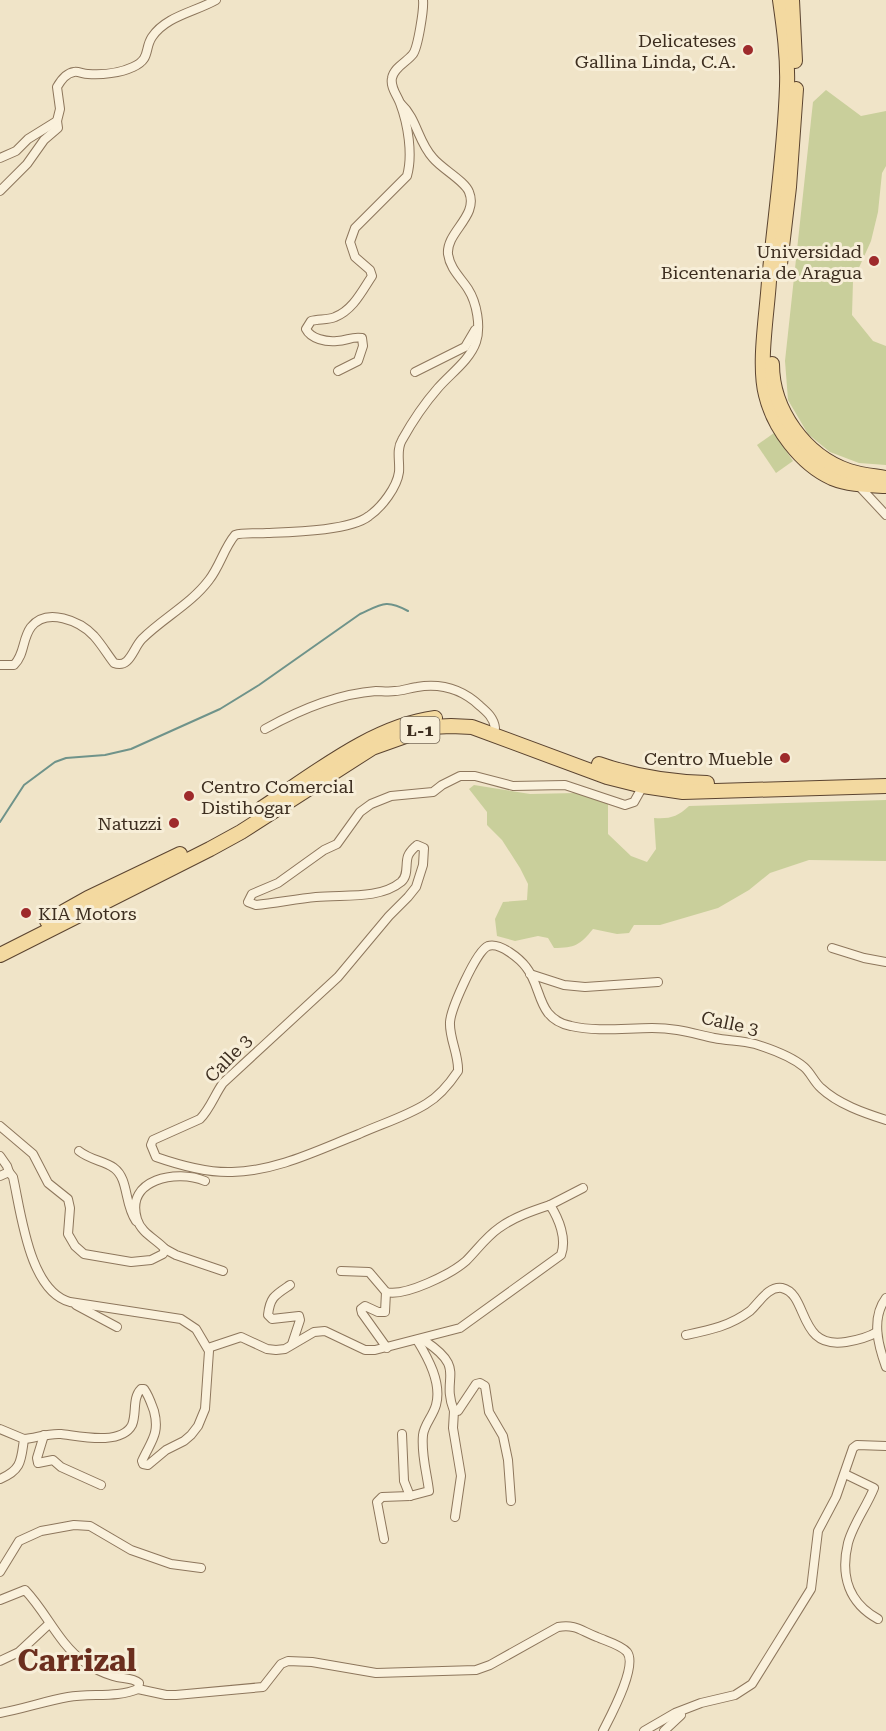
<svg xmlns="http://www.w3.org/2000/svg" width="886" height="1731" viewBox="0 0 886 1731" font-family="'Roboto Serif',serif">
	<style>
		.green { fill: #c9cf9b }
		.lines { fill: none; stroke-linecap: round; stroke-linejoin: round }
		.stream { stroke: #6f938a; stroke-width: 2 }
		.minor-casing { stroke: #8d765c; stroke-width: 10 }
		.primary-casing { stroke: #5b4430; stroke-width: 16 }
		.minor { stroke: #faf1dc; stroke-width: 8 }
		.primary { stroke: #f3d9a0; stroke-width: 14 }
		.poi-dot { fill: #9e2a2b; stroke: #f7eed8; stroke-width: 2 }
		.labels { text-anchor: middle; dominant-baseline: central; stroke-width: 6; stroke-linejoin: round; paint-order: stroke }
		.shield { fill: #f7eed8; stroke: #756857; stroke-width: 1.5 }
		.shield-label { font-size: 16px; font-weight: bold; fill: #3d2e20 }
		.poi-label { font-size: 18px; fill: #3d2e20; stroke: #f7eed8; text-anchor: end }
		.street-label { font-size: 18px; fill: #3d2e20; stroke: #f7eed8 }
		.town-label { font-size: 30px; font-weight: bold; fill: #6b2e1e; stroke: #f7eed8 }
	</style>
	<rect width="100%" height="100%" fill="#f0e4c8"/>
	<g class="green">
		<path d="M 826,90 L 861,116 L 886,111 L 886,166 L 882,173 L 878,212 L 871,241 L 853,281 L 852,315 L 873,341 L 886,346 L 886,465 L 859,463 L 830,452 L 808,434 L 788,400 L 785,361 L 813,102 Z"/>
		<path d="M 774,433 L 793,461 L 776,473 L 757,445 Z"/>
		<path d="M 474,785 L 530,794 L 576,793 L 608,804 L 608,834 L 631,856 L 647,862 L 656,849 L 654,818 C 670,819 677,817 689,806 L 886,800 L 886,861 L 809,860 L 770,873 L 749,890 L 718,908 L 660,925 L 634,925 L 629,933 L 617,934 L 593,929 C 580,945 575,948 554,948 L 548,938 L 538,936 L 515,941 L 497,936 L 495,919 L 503,902 L 527,900 L 528,884 L 520,868 L 502,840 L 487,825 L 487,812 L 469,789 Z"/>
	</g>
	<g class="lines">
		<path class="stream" d="M 0,822 L 24,785 L 55,762 L 66,758 L 105,755 L 131,749 L 220,709 L 259,685 L 360,614 C 382,604 386,599 408,611"/>
		<defs>
			<g id="minor">
				<path d="M 0,158 L 16,151 L 28,139 L 57,121 L 60,109 L 57,87 C 61,80 66,73 74,72 C 78,71 83,74 88,74 C 102,75 120,73 133,67 C 151,59 144,49 152,37 C 166,16 195,12 216,0"/>
				<path d="M 0,191 L 27,164 L 44,140 L 58,128 L 57,121"/>
				<path d="M 338,371 L 358,361 L 363,346 L 362,338 C 352,336 347,341 337,341 C 326,342 311,339 306,329 L 311,321 C 319,319 328,320 335,317 C 353,310 362,291 372,276 L 370,270 L 355,257 L 350,242 L 355,228 L 407,176 C 413,155 408,124 400,103 C 397,95 390,87 392,78 C 394,67 407,62 413,54 C 418,47 424,9 423,0"/>
				<path d="M 415,372 L 465,347 L 475,330"/>
				<path d="M 858,485 L 886,515"/>
				<path d="M 0,665 L 14,665 C 25,654 22,639 31,627 C 47,607 80,621 94,636 C 102,645 107,654 114,663 C 130,669 133,648 142,639 C 163,618 191,604 209,580 C 220,566 224,548 235,535 C 244,532 256,534 267,533 C 291,532 350,531 369,516 C 382,507 397,487 399,472 C 400,461 396,450 402,440 C 412,422 424,404 438,388 C 450,374 470,360 476,342 C 481,327 477,303 468,289 C 461,278 450,269 448,254 C 446,232 479,216 469,192 C 465,181 442,169 433,158 C 418,142 417,119 401,104"/>
				<path d="M 265,729 C 299,710 336,694 376,691 C 382,691 388,692 395,691 C 402,691 409,688 417,687 C 441,683 462,689 480,706 C 487,712 494,718 495,728"/>
				<path d="M 643,786 L 634,802 L 625,805 L 565,785 L 513,786 L 475,776 L 460,776 L 442,785 L 433,792 L 391,796 L 371,804 L 360,812 L 337,844 L 324,850 L 278,883 L 252,894 L 248,902 L 256,905 C 276,903 296,899 316,897 C 342,894 379,900 401,882 C 409,875 405,864 408,856 C 410,851 414,848 417,845 L 424,848 L 423,865 L 416,887 L 408,897 L 389,916 L 338,977 L 223,1083 C 215,1094 210,1109 200,1119 L 153,1140 L 151,1145 L 156,1157 C 179,1165 207,1173 232,1172 C 277,1171 318,1150 359,1134 C 381,1124 405,1117 426,1104 C 438,1097 450,1083 458,1071 C 459,1055 449,1038 450,1022 C 451,1009 476,951 488,946 C 500,942 520,959 526,967 C 543,988 536,1019 571,1026 C 597,1032 625,1028 652,1028 C 677,1028 691,1033 714,1038 C 728,1041 742,1040 755,1044 C 771,1049 791,1056 804,1067 C 811,1073 814,1082 821,1088 C 838,1104 864,1113 886,1120"/>
				<path d="M 832,948 L 864,958 L 886,962"/>
				<path d="M 530,974 L 564,985 L 585,987 L 658,982"/>
				<path d="M 0,1126 L 33,1154 L 48,1183 L 68,1199 L 70,1208 L 68,1234 L 75,1246 L 84,1254 L 131,1262 L 151,1260 L 163,1254 L 165,1249 C 156,1239 141,1233 137,1219 C 125,1179 177,1169 205,1181"/>
				<path d="M 79,1151 C 90,1160 105,1161 114,1168 C 129,1179 124,1204 136,1221"/>
				<path d="M 0,1156 L 7,1166 L 9,1172"/>
				<path d="M 0,1176 L 9,1172 L 13,1177 C 21,1212 29,1291 70,1302 L 181,1319 L 196,1329 L 209,1351 L 205,1409 L 198,1426 L 191,1435 L 184,1441 L 166,1450 L 148,1465 L 143,1464 L 142,1461 C 151,1441 160,1434 154,1411 C 151,1403 149,1396 144,1389 L 141,1389 C 132,1398 137,1413 132,1425 C 121,1446 79,1436 61,1434 C 48,1433 36,1438 24,1439"/>
				<path d="M 550,1205 L 583,1188"/>
				<path d="M 165,1249 L 176,1255 L 223,1271"/>
				<path d="M 290,1285 C 275,1295 270,1297 268,1315 L 272,1319 L 299,1316 L 300,1320 L 292,1344"/>
				<path d="M 386,1292 L 385,1312 L 378,1312 L 365,1306 L 361,1309 L 362,1313 L 387,1348"/>
				<path d="M 886,1298 C 871,1318 878,1345 886,1367"/>
				<path d="M 76,1305 L 117,1327"/>
				<path d="M 686,1335 C 710,1330 730,1326 750,1311 C 759,1303 768,1286 782,1288 C 809,1294 797,1350 846,1342 C 858,1340 867,1338 877,1332"/>
				<path d="M 418,1341 L 425,1341 C 468,1370 440,1376 454,1411 L 458,1411 L 476,1384 L 480,1383 L 485,1386 L 489,1412 L 503,1436 L 508,1460 L 511,1501"/>
				<path d="M 208,1348 L 241,1337 L 267,1349 L 276,1350 L 285,1349 L 314,1332 L 325,1331 L 365,1350 L 375,1350 L 460,1328 L 561,1255 C 567,1239 559,1219 550,1205 C 532,1211 514,1217 499,1228 C 486,1237 477,1250 466,1261 C 451,1274 405,1297 386,1292 L 369,1272 L 341,1271"/>
				<path d="M 454,1411 L 453,1428 L 461,1476 L 455,1517"/>
				<path d="M 0,1429 L 24,1439 C 21,1460 22,1470 0,1479"/>
				<path d="M 402,1434 L 404,1481 L 410,1496"/>
				<path d="M 44,1435 L 37,1458 L 38,1463 L 53,1460 L 61,1467 L 101,1485"/>
				<path d="M 845,1474 L 874,1488 C 867,1506 853,1524 848,1543 C 840,1576 849,1603 878,1619"/>
				<path d="M 384,1539 L 377,1502 L 382,1497 L 410,1496 L 429,1491 C 427,1473 421,1455 423,1435 C 424,1425 433,1416 436,1405 C 442,1383 428,1358 417,1340"/>
				<path d="M 0,1572 L 19,1541 L 41,1531 L 74,1525 L 90,1526 L 131,1550 L 171,1564 L 201,1568"/>
				<path d="M 0,1600 L 25,1590 C 47,1613 58,1643 84,1662 C 93,1668 103,1673 113,1676 C 122,1679 132,1677 139,1683 L 138,1689 C 117,1698 91,1693 68,1697 C 45,1701 23,1709 0,1713"/>
				<path d="M 0,1661 L 19,1652 L 49,1624"/>
				<path d="M 138,1689 L 166,1695 L 176,1695 L 263,1687 L 281,1664 L 288,1661 L 312,1662 L 376,1673 L 476,1670 L 490,1665 L 558,1627 C 576,1624 581,1631 597,1637 C 606,1641 621,1645 627,1652 C 638,1666 610,1717 603,1731"/>
				<path d="M 644,1731 L 675,1713 L 701,1703 L 735,1695 L 752,1684 L 811,1589 L 818,1531 L 836,1497 L 853,1448 L 857,1445 L 886,1446"/>
				<path d="M 664,1731 L 681,1715"/>
			</g>
			<g id="primary">
				<path d="M 780,0 C 784,28 788,57 787,86 C 785,151 775,216 769,281 C 767,314 758,364 766,395 C 774,428 801,464 832,478 C 849,485 868,485 886,486"/>
				<path d="M 792,0 L 795,61"/>
				<path d="M 780,264 L 789,187 L 796,89"/>
				<path d="M 772,364 C 772,410 805,456 849,471 C 861,475 874,476 886,478"/>
				<path d="M 599,764 C 633,776 671,782 707,783"/>
				<path d="M 262,808 C 314,774 373,726 435,718"/>
				<path d="M 47,921 L 88,898 L 180,854"/>
				<path d="M 0,955 L 210,849 L 241,832 L 372,748 L 431,727 L 451,726 L 472,727 L 607,777 L 643,786 L 683,792 L 886,786"/>
			</g>
		</defs>
		<use href="#minor" class="minor-casing"/>
		<use href="#primary" class="primary-casing"/>
		<use href="#minor" class="minor"/>
		<use href="#primary" class="primary"/>
	</g>
	<g class="poi-dot">
		<circle cx="748" cy="50" r="6"/>
		<circle cx="874" cy="261" r="6"/>
		<circle cx="785" cy="758" r="6"/>
		<circle cx="189" cy="796" r="6"/>
		<circle cx="174" cy="823" r="6"/>
		<circle cx="26" cy="913" r="6"/>
	</g>
	<g class="labels">
		<rect class="shield" x="400.5" y="717" width="39" height="26" rx="4.5"/>
		<g class="shield-label">
			<text x="420" y="730">L-1</text>
		</g>
		<g class="poi-label">
			<text x="736" y="40">Delicateses<tspan x="736" dy="21">Gallina Linda, C.A.</tspan></text>
			<text x="862" y="251">Universidad<tspan x="862" dy="21">Bicentenaria de Aragua</tspan></text>
			<text x="773" y="758">Centro Mueble</text>
			<text x="201" y="786" text-anchor="start">Centro Comercial<tspan x="201" dy="21">Distihogar</tspan></text>
			<text x="162" y="823">Natuzzi</text>
			<text x="38" y="913" text-anchor="start">KIA Motors</text>
		</g>
		<g class="street-label">
			<text transform="translate(730 1023) rotate(12)">Calle 3</text>
			<text transform="translate(228 1058) rotate(-46)">Calle 3</text>
		</g>
		<g class="town-label">
			<text x="77" y="1660">Carrizal</text>
		</g>
	</g>
</svg>
